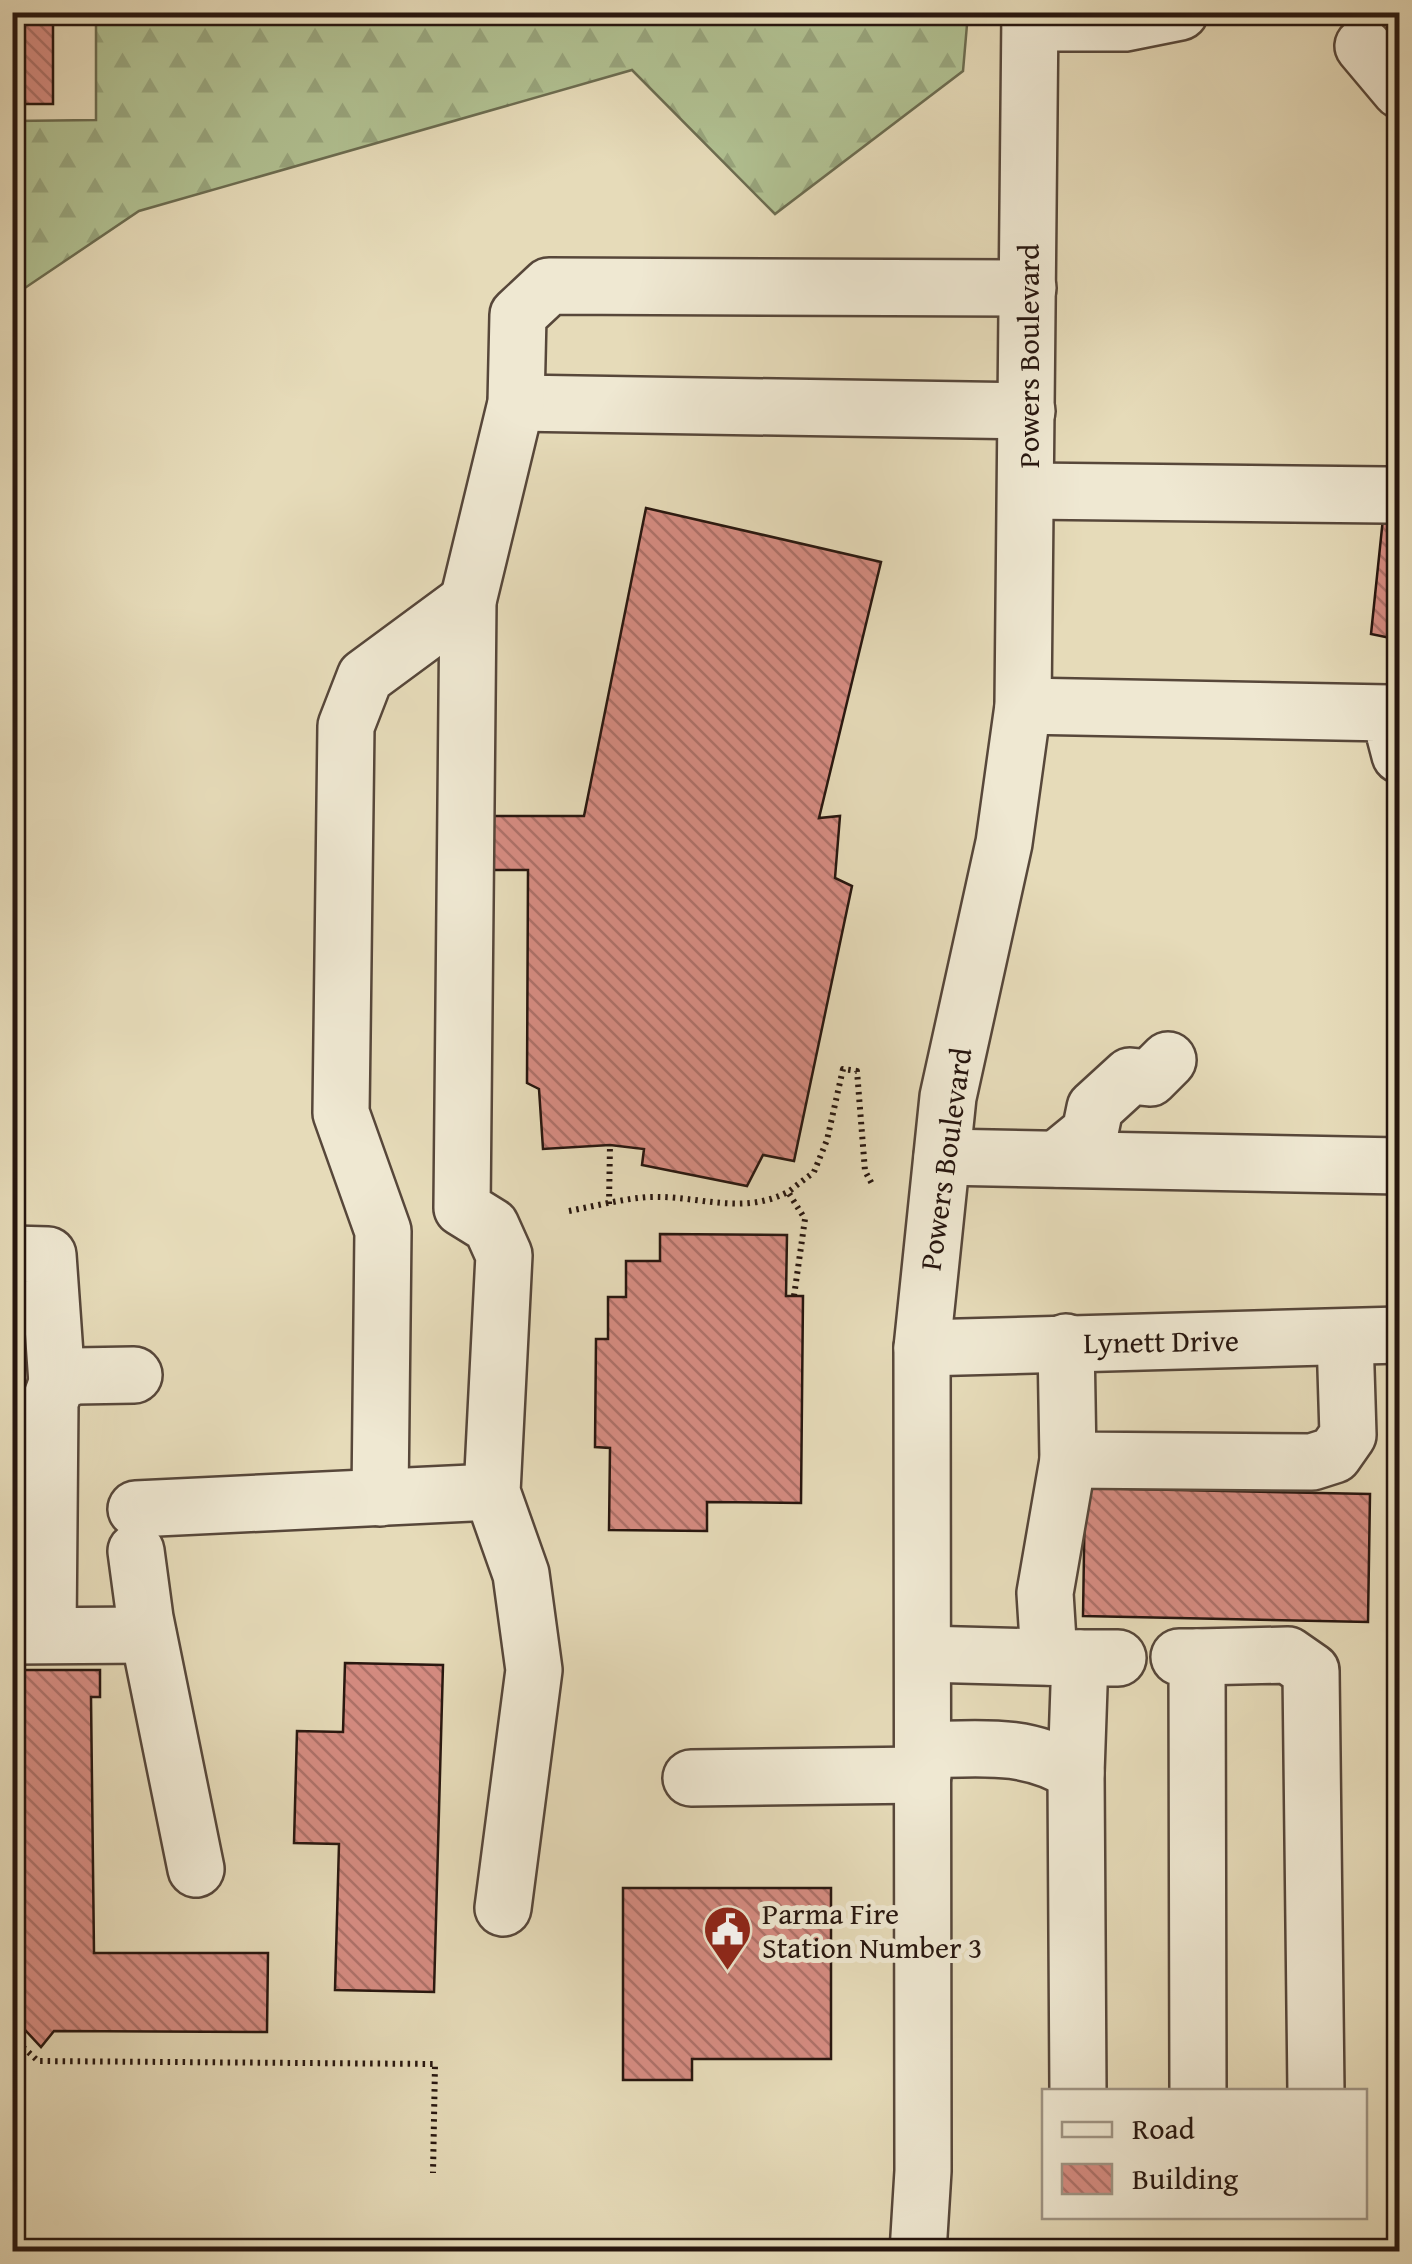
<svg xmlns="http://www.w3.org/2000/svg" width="1412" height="2264" viewBox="0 0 1412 2264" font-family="'Gentium Book Plus',serif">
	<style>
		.forest { fill: url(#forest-firs); stroke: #6c6c50; stroke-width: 2.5 }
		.building { fill: url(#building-back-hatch); stroke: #27160f; stroke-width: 2.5 }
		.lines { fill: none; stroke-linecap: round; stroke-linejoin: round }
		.minor-casing { stroke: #57473a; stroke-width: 60 }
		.path { stroke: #27160f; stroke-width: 6; stroke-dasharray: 2.5 5; stroke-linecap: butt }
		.minor { stroke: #efe8d2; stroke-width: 55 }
		.labels { text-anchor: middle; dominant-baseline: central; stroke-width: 10; stroke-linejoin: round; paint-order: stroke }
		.street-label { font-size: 30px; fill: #27160f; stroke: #efe8d2 }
		.poi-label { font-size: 30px; fill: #27160f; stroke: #efe8d2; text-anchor: start }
	</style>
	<defs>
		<pattern id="forest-firs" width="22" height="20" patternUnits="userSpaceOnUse" patternTransform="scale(2.5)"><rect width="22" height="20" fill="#b1c192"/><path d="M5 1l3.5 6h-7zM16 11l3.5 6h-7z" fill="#98a57d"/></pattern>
		<pattern id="building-back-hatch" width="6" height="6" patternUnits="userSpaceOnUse" patternTransform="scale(2.5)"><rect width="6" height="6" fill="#d68c82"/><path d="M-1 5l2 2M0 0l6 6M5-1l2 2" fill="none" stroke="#ae7169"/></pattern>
	</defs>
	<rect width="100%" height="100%" fill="#e6dbb9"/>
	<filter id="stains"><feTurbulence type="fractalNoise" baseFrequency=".002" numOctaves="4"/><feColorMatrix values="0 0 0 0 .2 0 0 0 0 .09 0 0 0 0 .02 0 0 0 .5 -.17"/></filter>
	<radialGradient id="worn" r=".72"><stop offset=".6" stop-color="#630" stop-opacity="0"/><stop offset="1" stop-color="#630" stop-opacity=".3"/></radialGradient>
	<path class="forest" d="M 96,13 L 97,12 L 968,13 L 963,71 L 775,214 L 632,70 L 139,211 L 13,296 L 13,121 L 96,120 Z"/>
	<g class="building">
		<rect x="12" y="12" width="41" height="92"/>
		<path d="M 1400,460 L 1400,640 L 1371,634 L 1388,470 Z"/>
		<path d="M 646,508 L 881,562 L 819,818 L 840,816 L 835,878 L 852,886 L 794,1161 L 763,1155 L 747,1186 L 642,1165 L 644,1149 L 610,1145 L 543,1149 L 539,1089 L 527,1083 L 528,870 L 491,870 L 487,816 L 584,816 Z"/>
		<path d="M 660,1234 L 787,1235 L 786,1296 L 803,1296 L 801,1503 L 707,1502 L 707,1531 L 609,1530 L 610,1448 L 595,1447 L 596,1339 L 608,1339 L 608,1297 L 626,1297 L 626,1261 L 660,1261 Z"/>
		<path d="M 1085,1488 L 1370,1494 L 1368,1622 L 1083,1616 Z"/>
		<path d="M 345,1663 L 443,1665 L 434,1992 L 335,1990 L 339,1844 L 294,1843 L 297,1731 L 343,1732 Z"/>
		<path d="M 12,1670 L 100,1670 L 100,1697 L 91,1697 L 94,1953 L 268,1953 L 267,2032 L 54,2031 L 41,2047 L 12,2016 L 22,1696 L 12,1695 Z"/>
		<path d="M 623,1888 L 831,1888 L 831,2059 L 692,2059 L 692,2080 L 623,2080 Z"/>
	</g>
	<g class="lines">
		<defs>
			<g id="minor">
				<path d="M 1030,23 L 1125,23 L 1180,12"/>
				<path d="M 1363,46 L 1400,90"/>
				<path d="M 516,403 L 1027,411"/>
				<path d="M 1027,491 L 1386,495"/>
				<path d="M 1023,706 L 1389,713 L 1400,755"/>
				<path d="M 942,1157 L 1400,1166"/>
				<path d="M 1057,1159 L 1090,1132 L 1095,1108 L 1130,1076 L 1150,1078 L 1168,1060"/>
				<path d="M 12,1254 L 48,1255 L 57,1383"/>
				<path d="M 1066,1342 L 1068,1460 L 1312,1462 L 1334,1455 L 1348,1435 L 1345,1337"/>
				<path d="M 922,1348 L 1400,1335"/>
				<path d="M 380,1498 L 383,1231 L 341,1113 L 346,726 L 365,677 L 468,601"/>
				<path d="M 136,1509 L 492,1492"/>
				<path d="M 136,1551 L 145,1618 L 196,1869"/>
				<path d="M 48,1635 L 50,1402 L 57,1383 L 75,1376 L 134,1375"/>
				<path d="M 12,1636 L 148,1635"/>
				<path d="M 923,1654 L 1080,1658"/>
				<path d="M 1049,1657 L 1045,1593 L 1068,1460"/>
				<path d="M 1179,1657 L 1197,1657 L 1198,2092"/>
				<path d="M 1197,1657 L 1288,1655 L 1311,1671 L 1316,2092"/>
				<path d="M 923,1750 C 979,1749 1027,1742 1076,1773"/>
				<path d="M 691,1778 L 923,1775"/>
				<path d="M 503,1908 L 534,1670 L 521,1574 L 492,1492 L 504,1255 L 491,1226 L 462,1208 L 468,601 L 516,403 L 518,315 L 549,286 L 1028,288"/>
				<path d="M 1078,2092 L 1076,1773 L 1080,1658 L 1118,1658"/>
				<path d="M 918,2252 L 923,2171 L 922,1348 L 948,1097 L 1004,843 L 1023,706 L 1030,12"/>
			</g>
		</defs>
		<use href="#minor" class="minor-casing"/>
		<g class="path">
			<path d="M 609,1204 L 610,1145"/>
			<path d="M 569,1211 C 595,1206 622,1199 648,1197 C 699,1195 740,1216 788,1192"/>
			<path d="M 794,1296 L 805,1219 L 788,1192 L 814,1172 L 827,1140 L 843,1069 L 857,1071 L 865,1171 L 872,1184"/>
			<path d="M 12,2037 L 38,2061 L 435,2064 L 433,2173"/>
		</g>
		<use href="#minor" class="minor"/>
	</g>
	<defs>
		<symbol id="civic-pin" viewBox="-11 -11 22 30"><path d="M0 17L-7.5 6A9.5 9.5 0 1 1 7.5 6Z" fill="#8f2418" stroke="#efe8d2"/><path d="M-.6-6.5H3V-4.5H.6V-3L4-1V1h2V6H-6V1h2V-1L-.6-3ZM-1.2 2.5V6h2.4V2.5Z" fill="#fff"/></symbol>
	</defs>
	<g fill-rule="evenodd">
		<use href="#civic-pin" x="700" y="1902" width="55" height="75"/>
	</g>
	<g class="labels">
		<g class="street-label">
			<text transform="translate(1028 356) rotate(-90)">Powers Boulevard</text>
			<text transform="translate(945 1159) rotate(-82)">Powers Boulevard</text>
			<text transform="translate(1161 1341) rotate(-1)">Lynett Drive</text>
		</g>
		<g class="poi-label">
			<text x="762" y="1913">Parma Fire<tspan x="762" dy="34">Station Number 3</tspan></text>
		</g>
	</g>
	<rect width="1412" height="2264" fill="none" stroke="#e6dbb9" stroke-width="50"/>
	<rect x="15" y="15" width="1382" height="2234" fill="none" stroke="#27160f" stroke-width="5"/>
	<rect x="25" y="25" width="1362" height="2214" fill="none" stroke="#27160f" stroke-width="2.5"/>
	<rect x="1042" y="2089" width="325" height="130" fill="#efe8d2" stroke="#9f9484" stroke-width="2.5"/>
	<rect x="1062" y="2122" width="50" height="15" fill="#efe8d2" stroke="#9f9484" stroke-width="2.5"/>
	<text x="1132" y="2139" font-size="30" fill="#27160f">Road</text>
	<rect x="1062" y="2164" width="50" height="30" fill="url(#building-back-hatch)" stroke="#9f9484" stroke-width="2.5"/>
	<text x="1132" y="2189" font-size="30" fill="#27160f">Building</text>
	<rect width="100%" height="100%" filter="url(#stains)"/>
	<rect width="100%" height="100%" fill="url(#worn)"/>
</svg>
